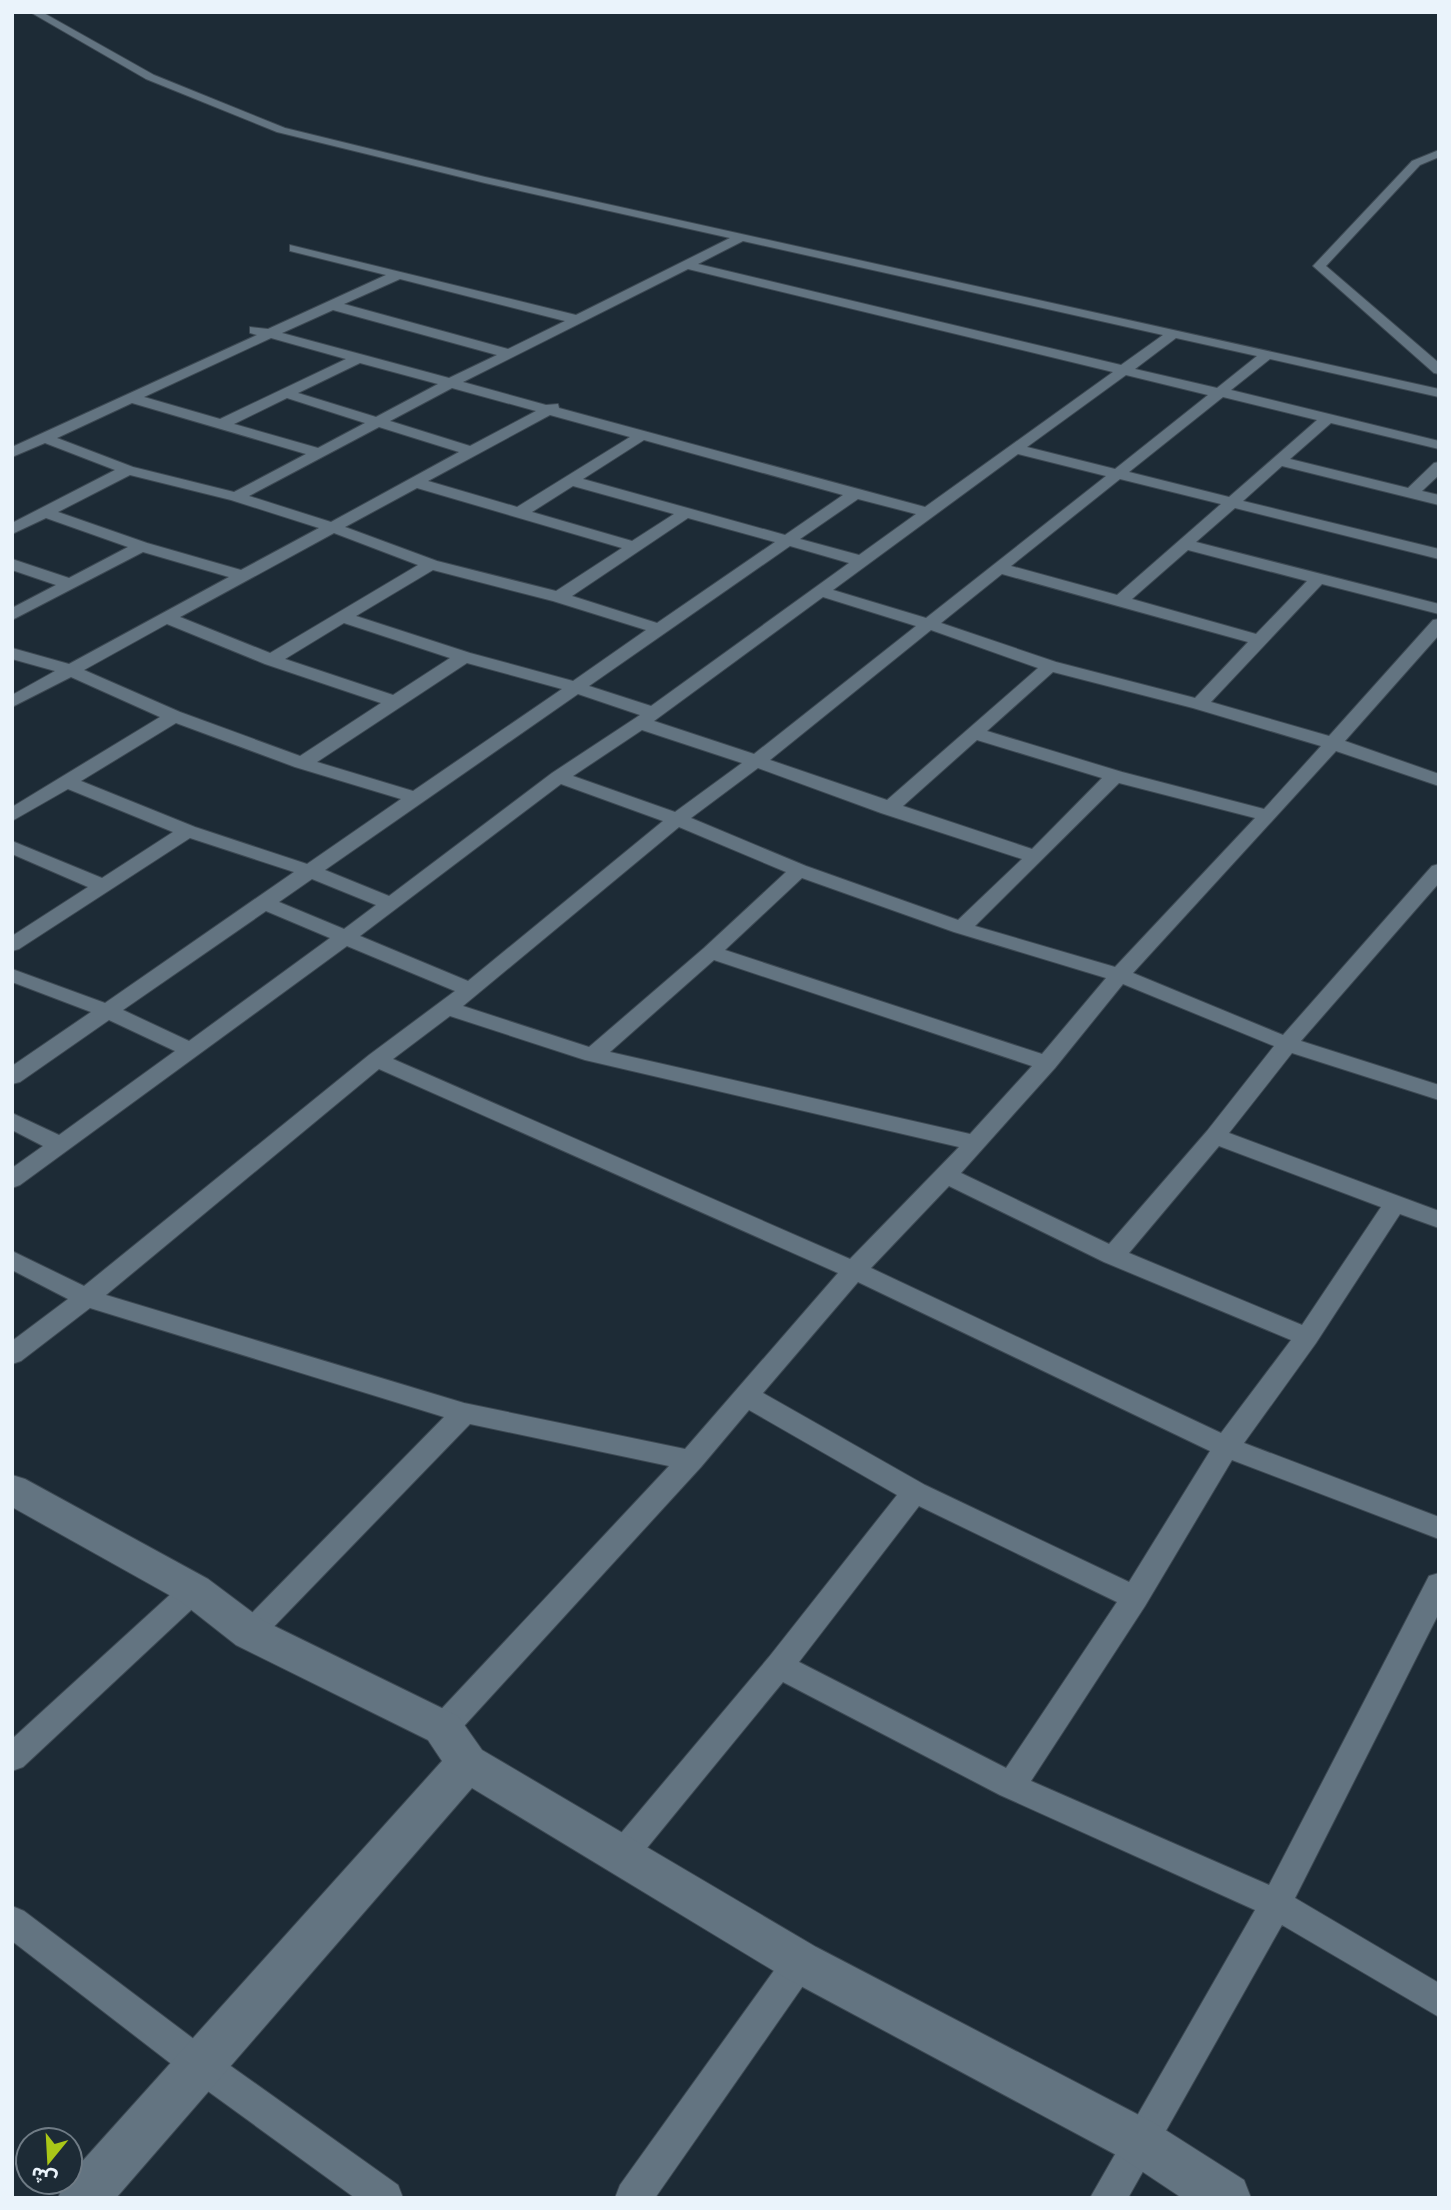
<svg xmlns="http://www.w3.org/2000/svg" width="1451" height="2210" viewBox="0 0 1451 2210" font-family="'PT Sans','Noto Sans Arabic',sans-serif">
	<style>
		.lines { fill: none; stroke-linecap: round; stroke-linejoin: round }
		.street-casing { stroke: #3d4953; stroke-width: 2 }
		.secondary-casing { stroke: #3d4953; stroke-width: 2 }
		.street { fill: #637481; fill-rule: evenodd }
		.secondary { fill: #637481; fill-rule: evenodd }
	</style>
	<rect width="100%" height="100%" fill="#1d2b36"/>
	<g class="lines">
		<defs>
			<g id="street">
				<path d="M 30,12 L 42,12 L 154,75 L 285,128 L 485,177 L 1439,389 L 1439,397 L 1270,359 L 1231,390 L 1439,441 L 1439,449 L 1331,423 L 1290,459 L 1408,488 L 1434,463 L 1439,462 L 1439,475 L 1422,491 L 1439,495 L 1439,505 L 1282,466 L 1243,501 L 1439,549 L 1439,559 L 1235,508 L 1196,542 L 1439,604 L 1439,614 L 1322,584 L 1211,702 L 1329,736 L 1433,620 L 1439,619 L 1439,635 L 1345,741 L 1439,774 L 1439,786 L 1336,751 L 1133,973 L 1283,1035 L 1432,866 L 1439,864 L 1439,883 L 1301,1041 L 1439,1085 L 1439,1100 L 1292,1053 L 1229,1133 L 1439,1211 L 1439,1228 L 1400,1214 L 1316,1343 L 1244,1443 L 1439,1517 L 1439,1539 L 1232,1460 L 1145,1606 L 1031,1781 L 1269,1885 L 1429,1576 L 1439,1573 L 1439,1613 L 1295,1898 L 1439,1983 L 1439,2017 L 1282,1925 L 1128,2198 L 1090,2198 L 1255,1910 L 1000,1795 L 783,1682 L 633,1865 L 622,1869 L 611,1865 L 606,1855 L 611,1845 L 769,1657 L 897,1495 L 749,1410 L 701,1467 L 454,1737 L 443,1741 L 432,1737 L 428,1728 L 432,1719 L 669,1466 L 470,1424 L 260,1641 L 250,1645 L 240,1641 L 235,1633 L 240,1625 L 444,1417 L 90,1308 L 21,1361 L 12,1364 L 12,1341 L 68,1299 L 12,1270 L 12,1251 L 84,1286 L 369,1055 L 455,991 L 347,946 L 20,1185 L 12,1188 L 12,1168 L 43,1146 L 12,1130 L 12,1113 L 59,1135 L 175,1051 L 109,1020 L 20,1082 L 12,1084 L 12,1066 L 91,1012 L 12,982 L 12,969 L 105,1003 L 294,872 L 190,838 L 19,949 L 12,951 L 12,936 L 88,887 L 12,854 L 12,841 L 102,878 L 173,832 L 68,789 L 12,821 L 12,807 L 160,717 L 71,677 L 12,707 L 12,695 L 55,671 L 12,659 L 12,648 L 69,664 L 229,577 L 143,552 L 12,620 L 12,608 L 56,585 L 12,570 L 12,559 L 69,578 L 128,547 L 46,518 L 12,534 L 12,523 L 115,470 L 45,443 L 12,457 L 12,447 L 257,335 L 250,333 L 250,327 L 268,329 L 386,275 L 290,251 L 290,245 L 576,315 L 730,238 L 485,183 L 277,132 L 146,79 ZM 743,241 L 1163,335 L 1121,365 L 698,264 ZM 688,269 L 1113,372 L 925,507 L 559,408 L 558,404 L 546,405 L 463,382 ZM 400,279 L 565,321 L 508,349 L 344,304 ZM 333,310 L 497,355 L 449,378 L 282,333 ZM 271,338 L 346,359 L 220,419 L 144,397 ZM 1176,338 L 1257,356 L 1217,388 L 1135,369 ZM 360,363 L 438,384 L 376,417 L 298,393 ZM 1126,375 L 1208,395 L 1115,469 L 1027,447 ZM 452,388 L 536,411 L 470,446 L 390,421 ZM 1223,397 L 1317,420 L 1229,497 L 1129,472 ZM 287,398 L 365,423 L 318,448 L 234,424 ZM 132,403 L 306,454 L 234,492 L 133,467 L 57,438 ZM 550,415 L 630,437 L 517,507 L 428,481 ZM 379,427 L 459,452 L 331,522 L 249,496 ZM 644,440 L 843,495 L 785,535 L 583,479 ZM 1018,454 L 1106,476 L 926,618 L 833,590 ZM 130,475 L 231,500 L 319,528 L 241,570 L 147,543 L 58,512 ZM 1120,479 L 1221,504 L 1117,595 L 1011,566 ZM 573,486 L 674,514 L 632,541 L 532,512 ZM 417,488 L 622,548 L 556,591 L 437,561 L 345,527 ZM 858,499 L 916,514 L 859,555 L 800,539 ZM 688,518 L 775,542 L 657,623 L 572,596 ZM 334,533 L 418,565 L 270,653 L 180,617 ZM 790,546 L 849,563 L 651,706 L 589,686 ZM 1188,550 L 1307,581 L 1256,634 L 1132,599 ZM 433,570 L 553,601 L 646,630 L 573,681 L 470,653 L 356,616 ZM 1002,574 L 1248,642 L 1195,698 L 1056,662 L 941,623 ZM 823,597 L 916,626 L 754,754 L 654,721 ZM 344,623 L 450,658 L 393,695 L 285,659 ZM 167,624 L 265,664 L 381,703 L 300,756 L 180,712 L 84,670 ZM 931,630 L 1038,668 L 887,800 L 770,760 ZM 467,663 L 562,689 L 413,791 L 317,762 ZM 1053,672 L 1193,708 L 1321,746 L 1264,809 L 1122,772 L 987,731 ZM 578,694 L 640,715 L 552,773 L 389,896 L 325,870 ZM 176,723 L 295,767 L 401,799 L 307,864 L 195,827 L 81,781 ZM 642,730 L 742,763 L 675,812 L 573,776 ZM 977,740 L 1102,778 L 1032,849 L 903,806 ZM 758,768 L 881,813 L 1022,859 L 958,920 L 806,866 L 691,818 ZM 1119,783 L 1255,818 L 1115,967 L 975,926 ZM 561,784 L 663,821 L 468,981 L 360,936 ZM 679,827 L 786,872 L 704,948 L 589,1047 L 463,1006 ZM 802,878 L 954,932 L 1106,978 L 1042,1054 L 725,950 ZM 312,879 L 376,905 L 344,929 L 279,902 ZM 266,911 L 330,938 L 189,1041 L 123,1010 ZM 714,960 L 1032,1066 L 970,1134 L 610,1052 ZM 1123,984 L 1274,1046 L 1207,1131 L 1109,1244 L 961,1173 L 1055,1068 ZM 450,1016 L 585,1060 L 959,1147 L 850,1259 L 393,1059 ZM 379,1069 L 838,1273 L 685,1449 L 464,1403 L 106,1295 ZM 1219,1146 L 1381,1207 L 1302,1325 L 1129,1253 ZM 949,1186 L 1104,1262 L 1291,1340 L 1221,1433 L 871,1268 ZM 858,1282 L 1210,1451 L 1129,1582 L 925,1485 L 763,1393 ZM 919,1506 L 1117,1602 L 1006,1768 L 799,1662 Z"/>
				<path d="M 1439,150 L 1439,157 L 1420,165 L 1326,266 L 1439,363 L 1439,374 L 1434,373 L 1313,266 L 1412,161 Z"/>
				<path d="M 194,1579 L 204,1582 L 208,1590 L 204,1598 L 23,1767 L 12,1771 L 12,1739 L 184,1582 Z"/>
				<path d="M 12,1906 L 24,1911 L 211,2052 L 398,2185 L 403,2198 L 355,2198 L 187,2076 L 12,1941 Z"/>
				<path d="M 800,1947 L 812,1951 L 817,1962 L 812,1973 L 655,2198 L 615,2198 L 620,2185 L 788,1951 Z"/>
			</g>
			<path id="secondary" d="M 12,1475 L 25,1479 L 208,1579 L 264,1621 L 458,1716 L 482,1750 L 816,1947 L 1156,2124 L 1244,2180 L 1251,2198 L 1182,2198 L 1122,2158 L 784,1977 L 472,1788 L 116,2198 L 58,2198 L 65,2182 L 70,2182 L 70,2175 L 442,1761 L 428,1740 L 236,1645 L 180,1601 L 12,1507 Z"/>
		</defs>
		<use href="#street" class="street-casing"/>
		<use href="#secondary" class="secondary-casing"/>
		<use href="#street" class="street"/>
		<use href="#secondary" class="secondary"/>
	</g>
	<rect width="1451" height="2210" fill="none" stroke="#eaf3fb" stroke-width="28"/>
	<g transform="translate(49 2161) rotate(198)"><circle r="33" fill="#1d2b36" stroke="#6f7b85" stroke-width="2"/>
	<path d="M0-5L12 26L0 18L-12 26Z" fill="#aac718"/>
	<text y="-10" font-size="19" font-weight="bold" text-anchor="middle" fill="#eaf3fb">ش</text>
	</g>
</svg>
